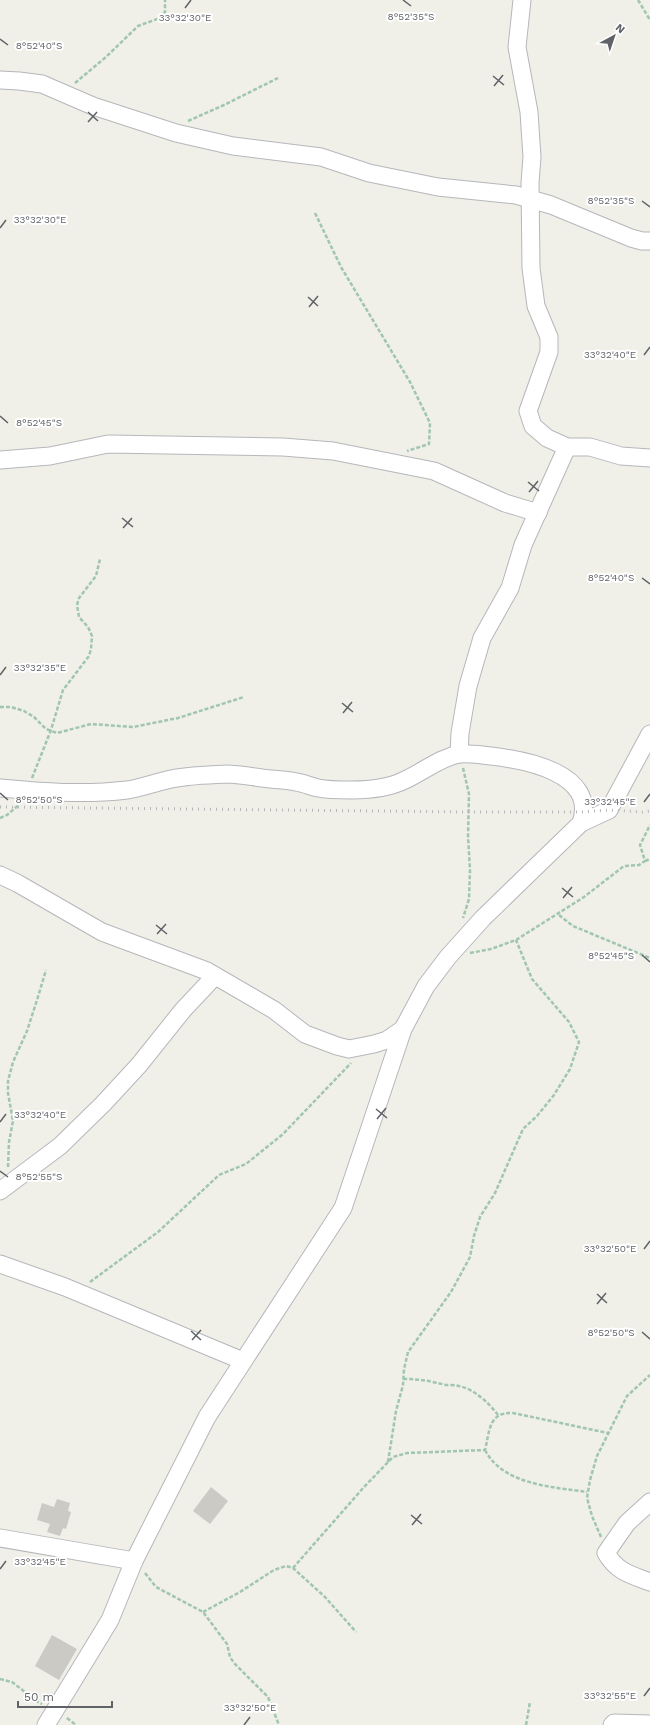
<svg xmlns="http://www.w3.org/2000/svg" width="650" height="1725" viewBox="0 0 650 1725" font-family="'Work Sans',sans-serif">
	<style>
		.building { fill: #cccac4 }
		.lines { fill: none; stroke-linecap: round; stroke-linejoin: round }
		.minor-casing { stroke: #b5b7bb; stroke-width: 19 }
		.path { stroke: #a0c6ae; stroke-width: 2.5; stroke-dasharray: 4 2; stroke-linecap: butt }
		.minor { stroke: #fff; stroke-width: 17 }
		.rail { stroke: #b5b6b7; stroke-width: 3; stroke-dasharray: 1 5; stroke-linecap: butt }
		.ticks { fill: none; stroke: #5f6267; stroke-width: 1.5 }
		.ticks-label { font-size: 10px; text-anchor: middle; fill: #5f6267; stroke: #fff; stroke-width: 4; stroke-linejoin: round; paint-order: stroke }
	</style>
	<rect width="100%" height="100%" fill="#f0efe8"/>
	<g class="building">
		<path d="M 211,1487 L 228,1501 L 210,1524 L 193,1511 Z"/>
		<path d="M 57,1499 L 70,1503 L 68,1511 L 71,1512 L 66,1529 L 63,1528 L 60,1536 L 47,1532 L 50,1524 L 37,1520 L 42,1503 L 54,1507 Z"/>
		<path d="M 52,1635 L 77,1649 L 59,1680 L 35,1666 Z"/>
	</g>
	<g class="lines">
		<defs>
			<g id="minor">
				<path d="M 522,0 L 517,47 L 529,112 L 532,157 L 530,183 L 531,268 L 536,306 L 549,337 L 549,352 L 528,411 L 533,426 L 547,438 L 567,447 L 590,447 L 621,456 L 650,458"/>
				<path d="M 0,80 L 19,81 L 42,84 L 93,106 L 176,133 L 233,146 L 321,157 L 369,173 L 438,187 L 516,195 L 551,205 L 631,238 L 642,241 L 650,241"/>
				<path d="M 0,460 L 50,456 L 108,444 L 283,447 L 333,451 L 434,471 L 505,503 L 538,513"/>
				<path d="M 459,754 L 460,733 L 468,686 L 482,638 L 510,588 L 523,545 L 567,447"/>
				<path d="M 0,788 C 42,792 85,795 127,790 C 140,788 154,783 167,780 C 186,775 207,775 227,774 C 241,774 257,778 271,779 C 279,780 288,780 296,782 C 303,783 310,786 318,788 C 328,790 342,790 352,790 C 370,790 389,788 405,780 C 423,772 439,758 459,754 C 469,753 481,755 491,756 C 525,760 598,773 581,823"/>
				<path d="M 0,875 L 17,883 L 102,932 L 207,971 L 274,1010 L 305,1034 L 337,1046 L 349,1049 L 374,1044 L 387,1040 L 403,1029"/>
				<path d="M 0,1191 L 60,1146 L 103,1104 L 139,1065 L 183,1010 L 215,976"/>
				<path d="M 0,1264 L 65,1287 L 243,1361"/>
				<path d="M 650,1502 L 627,1523 L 606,1553 C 617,1572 631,1575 650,1582"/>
				<path d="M 0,1538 L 134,1561"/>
				<path d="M 46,1725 L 110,1620 L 134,1561 L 207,1417 L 343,1208 L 403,1029 L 426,986 L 448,957 L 483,918 L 581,823 L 609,810 L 650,734"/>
				<path d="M 612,1725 L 614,1723 L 650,1724"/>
			</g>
		</defs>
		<use href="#minor" class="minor-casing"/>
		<g class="path">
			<path d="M 638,0 L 650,20"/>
			<path d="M 75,83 L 106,57 L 138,26 L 160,18 L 165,12 L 165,0"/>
			<path d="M 188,121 L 224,105 L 278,78"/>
			<path d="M 315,213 L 341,267 L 410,382 L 430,423 L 429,444 L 407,451"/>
			<path d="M 0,707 L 11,707 L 24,711 L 34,717 L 46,729 L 57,733 L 91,724 L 133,727 L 178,718 L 244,697"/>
			<path d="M 463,768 L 469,794 L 468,836 L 470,870 L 469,899 L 463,918"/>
			<path d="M 32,778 L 51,730 L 63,690 L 89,656 L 91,649 L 92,636 L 88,627 L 79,617 L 77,605 L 79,598 L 96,576 L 100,559"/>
			<path d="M 0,818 L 7,815 L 20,804"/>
			<path d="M 645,861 L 650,859"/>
			<path d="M 559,915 L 573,926 L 650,958"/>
			<path d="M 470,953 L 491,949 L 516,940 L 584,897 L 624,866 L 639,865 L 645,861 L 640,845 L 650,825"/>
			<path d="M 8,1167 L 9,1142 L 13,1121 L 8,1093 L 8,1081 L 13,1062 L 27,1031 L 37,1000 L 46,970"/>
			<path d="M 90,1282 L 158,1232 L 219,1175 L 246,1164 L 283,1134 L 351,1063"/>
			<path d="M 403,1379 C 420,1379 430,1381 446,1385 C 450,1385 455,1385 459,1386 C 474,1389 489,1403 498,1415"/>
			<path d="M 485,1450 C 503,1485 553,1487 587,1492"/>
			<path d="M 388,1462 L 396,1411 L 403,1385 L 404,1369 L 408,1352 L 451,1292 L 470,1257 L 474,1236 L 480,1217 L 495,1193 L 523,1129 L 537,1116 L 554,1095 L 570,1069 L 579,1042 L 569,1022 L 532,979 L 516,940"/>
			<path d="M 601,1537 L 592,1516 L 587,1498 L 590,1480 L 597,1456 L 627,1396 L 650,1375"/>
			<path d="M 293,1568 L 364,1487 L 393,1457 L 407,1453 L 485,1450 C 490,1431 488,1412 513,1413 L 608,1433"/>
			<path d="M 145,1573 L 156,1587 L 203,1612 L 227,1644 L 230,1657 L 234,1663 L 268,1697 L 279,1725"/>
			<path d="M 203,1612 L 240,1592 L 274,1570 L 286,1566 L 293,1568 L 325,1597 L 356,1632"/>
			<path d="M 0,1679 L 12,1682 L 38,1702 L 42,1704"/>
			<path d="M 67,1718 L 76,1725"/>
			<path d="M 526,1725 L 530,1702"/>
		</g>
		<use href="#minor" class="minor"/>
		<path class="rail" d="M 0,807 L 468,812 L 581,812 L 609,810 L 642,812 L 650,811"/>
	</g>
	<path class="ticks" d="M 403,0 L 411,6M 185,8 L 191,0M 0,39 L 8,45M 493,76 L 504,85M 494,86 L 503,75M 88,112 L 98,121M 88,122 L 97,112M 642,201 L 650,207M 0,228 L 6,220M 308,297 L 318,306M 309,307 L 318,296M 644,355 L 650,347M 0,416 L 8,423M 528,482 L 539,491M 529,492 L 538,481M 122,518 L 133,527M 123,528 L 132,518M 642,578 L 650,584M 0,675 L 6,667M 342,703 L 353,712M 343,713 L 352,702M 0,793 L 8,800M 644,802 L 650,794M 562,888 L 573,897M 563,898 L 572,887M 156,925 L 167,934M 157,934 L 166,924M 642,955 L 650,962M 376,1109 L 387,1118M 377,1119 L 386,1108M 0,1122 L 6,1114M 0,1171 L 8,1177M 644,1249 L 650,1241M 597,1294 L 607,1303M 597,1304 L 606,1293M 191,1331 L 201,1340M 642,1332 L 650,1339M 192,1340 L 201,1330M 411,1515 L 422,1524M 412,1525 L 421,1514M 0,1569 L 6,1561M 644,1696 L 650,1688M 244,1725 L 250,1717"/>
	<g class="ticks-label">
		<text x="411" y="20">8°52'35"S</text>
		<text x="185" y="21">33°32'30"E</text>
		<text x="39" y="49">8°52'40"S</text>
		<text x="611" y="204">8°52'35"S</text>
		<text x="40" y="223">33°32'30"E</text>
		<text x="610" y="358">33°32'40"E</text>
		<text x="39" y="426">8°52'45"S</text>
		<text x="611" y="581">8°52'40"S</text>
		<text x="40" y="671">33°32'35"E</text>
		<text x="39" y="803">8°52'50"S</text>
		<text x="610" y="805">33°32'45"E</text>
		<text x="611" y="959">8°52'45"S</text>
		<text x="40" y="1118">33°32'40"E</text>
		<text x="39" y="1180">8°52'55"S</text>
		<text x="610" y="1252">33°32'50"E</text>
		<text x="611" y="1336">8°52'50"S</text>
		<text x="40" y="1565">33°32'45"E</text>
		<text x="610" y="1699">33°32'55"E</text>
		<text x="250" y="1711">33°32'50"E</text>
	</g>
	<g transform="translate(614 36) rotate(40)" stroke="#ffffff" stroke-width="3" paint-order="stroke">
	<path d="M0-3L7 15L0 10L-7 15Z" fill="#5f6267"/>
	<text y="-6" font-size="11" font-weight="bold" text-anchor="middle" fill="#5f6267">N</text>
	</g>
	<path d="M18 1701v6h94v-6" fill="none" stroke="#5f6267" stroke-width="2"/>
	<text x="24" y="1701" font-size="12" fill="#5f6267" stroke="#ffffff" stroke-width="3" paint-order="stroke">50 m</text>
</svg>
